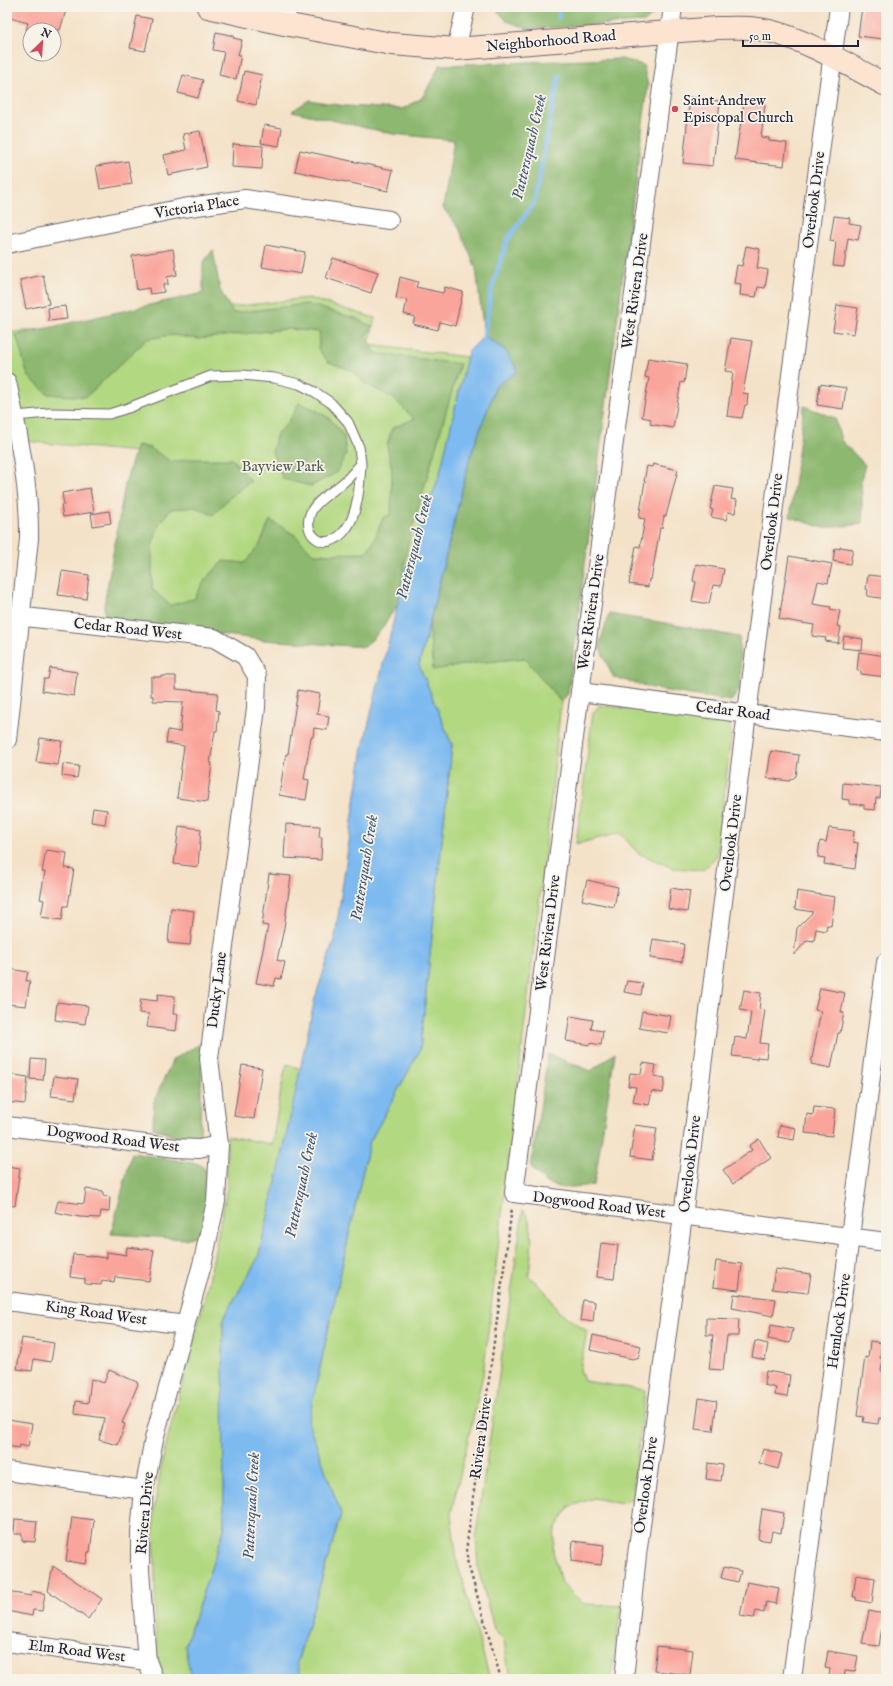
<svg xmlns="http://www.w3.org/2000/svg" width="893" height="1686" viewBox="0 0 893 1686" font-family="'IM FELL English',serif">
	<style>
		.green { fill: #b2d881; stroke: #6a7d5e }
		.forest { fill: #8db86f; stroke: #586d55 }
		.water { fill: #7dbaf0; stroke: #506e96 }
		.lines { fill: none; stroke-linecap: round; stroke-linejoin: round }
		.stream { stroke: #7dbaf0; stroke-width: 4.5 }
		.building { fill: #faa59b }
		.lane-casing { stroke: #6c656c; stroke-width: 11 }
		.street-casing { stroke: #6c656c; stroke-width: 20 }
		.secondary-casing { stroke: #6c656c; stroke-width: 24 }
		.path { stroke: #6c656c; stroke-width: 2.5; stroke-dasharray: 3 3; stroke-linecap: butt }
		.lane { stroke: #fff; stroke-width: 9 }
		.street { stroke: #fff; stroke-width: 18 }
		.secondary { stroke: #fde4d1; stroke-width: 22 }
		.poi-dot { fill: #d1495b; stroke: #f7f3e8; stroke-width: 1.5 }
		.labels { text-anchor: middle; dominant-baseline: central; stroke-width: 3.5; stroke-linejoin: round; paint-order: stroke }
		.street-label { font-size: 15px; fill: #22223b; stroke: #f7f3e8 }
		.poi-label { font-size: 15px; fill: #22223b; stroke: #f7f3e8; text-anchor: start }
		.park-label { font-size: 15px; fill: #4d5950; stroke: #f7f3e8 }
		.water-label { font-size: 16px; font-style: italic; fill: #42577a; stroke: #f7f3e8 }
	</style>
	<rect width="100%" height="100%" fill="#f7f3e8"/>
	<filter id="ink" filterUnits="userSpaceOnUse"><feTurbulence type="fractalNoise" baseFrequency=".025" numOctaves="2"/><feDisplacementMap in="SourceGraphic" scale="8" xChannelSelector="R" yChannelSelector="G"/><feConvolveMatrix kernelMatrix="1 2 1 2 8 2 1 2 1" color-interpolation-filters="sRGB"/></filter>
	<filter id="wash" filterUnits="userSpaceOnUse"><feTurbulence type="fractalNoise" baseFrequency=".012" numOctaves="4" result="noise"/><feDisplacementMap in="SourceGraphic" scale="16" xChannelSelector="R" yChannelSelector="G"/><feGaussianBlur stdDeviation="0.9" result="paint"/><feColorMatrix in="noise" values="0 0 0 0 0 0 0 0 0 0 0 0 0 0 0 0 0 1.4 0 .05"/><feComposite in="paint" operator="in"/></filter>
	<g filter="url(#wash)">
		<rect width="100%" height="100%" fill="#f4e2c8"/>
		<g class="green">
			<path d="M 308,298 L 375,318 L 369,345 L 467,357 L 439,477 L 406,569 L 285,635 L 110,615 L 136,452 L 24,441 L 7,355 L 7,333 Z"/>
			<path d="M 429,626 L 433,669 L 475,663 L 525,658 L 561,702 L 549,819 L 483,1375 L 451,1514 L 457,1561 L 490,1679 L 302,1679 L 297,1663 L 341,1514 L 308,1422 L 369,1143 L 420,1050 L 452,745 L 419,665 Z"/>
			<path d="M 600,705 L 722,720 L 730,723 L 731,737 L 717,856 L 703,870 L 673,868 L 638,853 L 620,833 L 576,844 L 593,713 Z"/>
			<path d="M 287,1064 L 301,1069 L 281,1161 L 258,1258 L 223,1319 L 224,1529 L 185,1646 L 191,1679 L 163,1679 L 156,1650 L 154,1509 L 163,1457 L 209,1281 L 227,1188 L 227,1136 L 272,1144 L 283,1078 Z"/>
			<path d="M 523,1210 C 537,1226 530,1256 529,1276 L 545,1291 L 559,1312 L 587,1331 L 580,1370 L 584,1381 L 645,1390 L 632,1500 L 616,1503 L 594,1498 L 569,1507 L 555,1529 L 553,1551 L 561,1583 L 584,1604 L 621,1606 L 611,1679 L 510,1679 L 504,1641 L 494,1629 L 478,1568 L 476,1534 Z"/>
		</g>
		<g class="forest">
			<path d="M 494,7 L 657,7 L 655,13 L 644,22 L 528,29 L 507,21 Z"/>
			<path d="M 621,59 L 643,65 L 648,85 L 568,694 L 561,702 L 525,658 L 475,663 L 433,670 L 429,626 L 470,457 L 496,386 L 505,350 L 484,336 L 476,268 L 459,228 L 443,208 L 454,140 L 393,134 L 292,111 L 309,100 L 345,106 L 402,109 L 422,98 L 440,65 Z"/>
			<path d="M 213,250 L 220,290 L 233,313 L 307,304 L 355,318 L 373,327 L 366,335 L 375,353 L 460,364 L 408,543 L 398,604 L 380,631 L 365,647 L 263,640 L 106,619 L 104,606 L 125,484 L 137,445 L 150,448 L 172,462 L 189,459 L 232,459 L 251,481 L 228,499 L 213,515 L 195,507 L 171,509 L 160,522 L 152,546 L 152,589 L 170,605 L 194,599 L 205,580 L 223,561 L 245,563 L 260,544 L 270,520 L 295,535 L 313,554 L 365,553 L 373,543 L 383,518 L 391,514 L 392,469 L 387,446 L 392,428 L 414,419 L 393,398 L 364,383 L 351,370 L 328,362 L 318,349 L 320,332 L 287,329 L 198,339 L 172,335 L 147,339 L 86,397 L 48,394 L 28,376 L 16,335 L 203,293 L 203,263 Z"/>
			<path d="M 299,403 L 314,409 L 329,418 L 344,436 L 346,455 L 336,473 L 311,486 L 283,479 L 272,452 L 277,433 L 288,423 Z"/>
			<path d="M 804,406 L 835,418 L 841,440 L 865,465 L 861,480 L 863,524 L 824,528 L 790,517 Z"/>
			<path d="M 609,614 L 665,623 L 739,637 L 741,688 L 731,701 L 660,690 L 613,677 L 599,646 Z"/>
			<path d="M 202,1043 L 200,1135 L 186,1141 L 153,1128 L 154,1101 L 173,1059 Z"/>
			<path d="M 615,1053 L 594,1185 L 563,1188 L 546,1183 L 531,1168 L 548,1054 L 591,1071 Z"/>
			<path d="M 132,1153 L 199,1164 L 208,1172 L 211,1189 L 204,1233 L 185,1239 L 111,1234 Z"/>
		</g>
		<path class="water" d="M 484,336 L 505,350 L 518,371 L 496,386 L 470,457 L 419,665 L 452,745 L 420,1050 L 369,1143 L 308,1422 L 341,1514 L 297,1662 L 302,1679 L 191,1679 L 185,1646 L 224,1529 L 223,1319 L 258,1258 L 281,1161 L 315,998 L 335,937 L 363,747 L 406,569 L 439,477 L 468,352 Z"/>
		<g class="lines">
			<g class="stream">
				<path d="M 559,7 L 559,17"/>
				<path d="M 483,342 L 491,291 L 507,240 L 534,203 L 559,76"/>
			</g>
		</g>
		<g id="blocks">
			<g class="building">
				<path d="M 7,7 L 67,7 L 60,30 L 26,30 L 28,23 L 7,17 Z"/>
				<path d="M 862,7 L 886,7 L 883,39 L 858,36 Z"/>
				<path d="M 137,16 L 152,19 L 145,51 L 130,48 Z"/>
				<path d="M 216,32 L 234,36 L 233,38 L 242,40 L 238,55 L 241,55 L 236,79 L 219,75 L 224,52 L 213,50 Z"/>
				<path d="M 244,71 L 262,75 L 256,105 L 238,101 Z"/>
				<path d="M 183,75 L 203,80 L 198,98 L 178,93 Z"/>
				<path d="M 690,97 L 720,101 L 713,166 L 683,163 Z"/>
				<path d="M 744,102 L 765,105 L 761,137 L 769,138 L 769,141 L 787,143 L 784,166 L 735,160 Z"/>
				<path d="M 264,125 L 282,128 L 279,146 L 261,143 Z"/>
				<path d="M 200,131 L 207,167 L 168,175 L 164,155 L 186,150 L 183,134 Z"/>
				<path d="M 233,144 L 263,146 L 262,169 L 232,167 Z"/>
				<path d="M 300,150 L 393,170 L 388,191 L 295,171 Z"/>
				<path d="M 128,161 L 132,184 L 100,189 L 96,166 Z"/>
				<path d="M 834,216 L 850,218 L 849,223 L 861,225 L 858,240 L 848,238 L 844,267 L 833,266 L 836,242 L 830,241 Z"/>
				<path d="M 266,245 L 305,252 L 301,274 L 262,267 Z"/>
				<path d="M 746,246 L 760,249 L 757,268 L 768,270 L 765,288 L 758,287 L 756,297 L 740,295 L 741,284 L 734,283 L 737,265 L 742,266 Z"/>
				<path d="M 173,249 L 177,275 L 167,277 L 168,284 L 163,285 L 164,292 L 150,294 L 149,288 L 137,290 L 132,256 Z"/>
				<path d="M 333,258 L 378,272 L 371,293 L 326,278 Z"/>
				<path d="M 43,275 L 49,304 L 26,309 L 20,280 Z"/>
				<path d="M 400,277 L 418,282 L 416,287 L 443,293 L 445,287 L 463,292 L 455,326 L 440,322 L 438,330 L 413,324 L 415,317 L 404,314 L 407,300 L 396,298 Z"/>
				<path d="M 837,305 L 858,308 L 854,334 L 833,331 Z"/>
				<path d="M 65,306 L 67,319 L 49,321 L 48,308 Z"/>
				<path d="M 731,338 L 752,341 L 743,393 L 748,394 L 747,405 L 745,405 L 742,418 L 727,416 L 733,372 L 725,371 Z"/>
				<path d="M 648,358 L 687,364 L 684,383 L 681,382 L 673,428 L 650,424 L 651,419 L 642,417 L 649,378 L 645,377 Z"/>
				<path d="M 820,384 L 846,388 L 843,409 L 817,405 Z"/>
				<path d="M 653,464 L 678,470 L 666,516 L 664,516 L 662,528 L 660,528 L 651,580 L 649,579 L 648,587 L 629,584 L 636,546 L 640,547 L 645,519 L 639,518 L 645,481 L 644,481 L 647,466 L 652,467 Z"/>
				<path d="M 715,486 L 733,489 L 731,499 L 737,500 L 735,513 L 728,512 L 726,520 L 711,517 L 713,510 L 710,509 Z"/>
				<path d="M 90,488 L 94,512 L 63,517 L 61,505 L 64,505 L 62,493 Z"/>
				<path d="M 109,511 L 111,523 L 93,526 L 91,514 Z"/>
				<path d="M 840,547 L 853,549 L 850,564 L 833,561 L 835,548 L 840,549 Z"/>
				<path d="M 789,556 L 832,564 L 828,583 L 818,581 L 813,604 L 831,607 L 830,609 L 840,611 L 837,626 L 841,627 L 838,643 L 825,641 L 826,638 L 812,636 L 814,625 L 779,619 Z"/>
				<path d="M 696,564 L 724,569 L 721,586 L 713,585 L 709,604 L 692,601 L 696,582 L 693,581 Z"/>
				<path d="M 62,571 L 89,575 L 86,599 L 58,595 Z"/>
				<path d="M 868,575 L 886,577 L 886,599 L 867,596 L 868,590 L 866,589 Z"/>
				<path d="M 844,636 L 863,639 L 862,650 L 842,648 Z"/>
				<path d="M 859,652 L 886,656 L 886,677 L 861,674 L 861,671 L 857,670 Z"/>
				<path d="M 50,668 L 77,672 L 74,696 L 42,691 L 44,679 L 48,679 Z"/>
				<path d="M 162,676 L 176,676 L 176,689 L 218,693 L 216,710 L 219,711 L 217,731 L 215,731 L 210,763 L 212,763 L 207,802 L 177,798 L 184,746 L 166,743 L 168,730 L 180,732 L 183,702 L 153,701 L 153,696 L 151,696 L 151,677 L 162,677 Z"/>
				<path d="M 298,690 L 320,694 L 317,714 L 329,716 L 327,730 L 314,728 L 313,737 L 311,737 L 304,779 L 309,780 L 306,800 L 279,795 L 286,754 L 288,754 Z"/>
				<path d="M 40,738 L 62,741 L 58,765 L 36,762 Z"/>
				<path d="M 771,751 L 799,755 L 796,776 L 789,781 L 767,778 Z"/>
				<path d="M 63,764 L 79,766 L 77,778 L 62,776 Z"/>
				<path d="M 843,783 L 881,787 L 880,798 L 876,798 L 875,810 L 864,809 L 864,805 L 849,804 L 849,800 L 842,799 Z"/>
				<path d="M 93,808 L 107,810 L 105,824 L 91,822 Z"/>
				<path d="M 286,824 L 320,826 L 319,837 L 322,837 L 321,860 L 284,858 Z"/>
				<path d="M 179,826 L 201,829 L 198,867 L 174,864 Z"/>
				<path d="M 829,828 L 854,831 L 853,842 L 858,843 L 855,869 L 824,864 L 825,858 L 818,857 L 820,841 L 826,842 Z"/>
				<path d="M 46,850 L 67,853 L 65,868 L 74,869 L 68,906 L 64,906 L 62,920 L 41,917 L 44,900 L 40,899 L 45,872 L 42,872 Z"/>
				<path d="M 269,874 L 291,876 L 284,928 L 277,960 L 285,962 L 281,979 L 276,978 L 274,986 L 256,983 L 268,926 L 262,925 Z"/>
				<path d="M 587,880 L 618,887 L 614,907 L 582,900 Z"/>
				<path d="M 671,888 L 690,891 L 687,912 L 668,909 Z"/>
				<path d="M 797,891 L 835,897 L 831,926 L 827,925 L 826,931 L 816,929 L 814,941 L 807,940 L 794,955 L 797,928 L 813,912 L 795,909 Z"/>
				<path d="M 171,908 L 194,911 L 190,945 L 168,943 Z"/>
				<path d="M 653,939 L 684,944 L 682,962 L 650,958 Z"/>
				<path d="M 10,969 L 28,972 L 26,981 L 30,981 L 26,1006 L 7,1004 Z"/>
				<path d="M 627,981 L 643,983 L 641,995 L 624,992 Z"/>
				<path d="M 820,988 L 845,993 L 841,1012 L 844,1013 L 840,1033 L 838,1033 L 831,1068 L 811,1064 L 821,1011 L 815,1010 Z"/>
				<path d="M 744,990 L 761,993 L 759,1009 L 765,1010 L 760,1043 L 768,1044 L 766,1058 L 757,1057 L 757,1059 L 732,1056 L 735,1037 L 747,1039 L 751,1012 L 740,1010 Z"/>
				<path d="M 158,994 L 175,996 L 173,1014 L 178,1014 L 176,1031 L 147,1027 L 149,1014 L 139,1013 L 141,999 L 157,1001 Z"/>
				<path d="M 57,1002 L 88,1006 L 85,1024 L 55,1020 Z"/>
				<path d="M 642,1011 L 671,1016 L 668,1033 L 639,1028 Z"/>
				<path d="M 570,1016 L 593,1020 L 591,1029 L 603,1031 L 601,1045 L 590,1043 L 590,1045 L 566,1041 Z"/>
				<path d="M 31,1059 L 45,1060 L 43,1080 L 30,1079 Z"/>
				<path d="M 643,1063 L 656,1065 L 654,1076 L 665,1078 L 663,1093 L 652,1091 L 649,1105 L 633,1102 L 636,1087 L 628,1086 L 630,1073 L 641,1074 Z"/>
				<path d="M 242,1065 L 262,1068 L 254,1119 L 234,1116 Z"/>
				<path d="M 7,1074 L 28,1077 L 25,1104 L 7,1102 Z"/>
				<path d="M 54,1076 L 78,1079 L 75,1099 L 51,1096 Z"/>
				<path d="M 814,1107 L 835,1109 L 832,1136 L 805,1133 L 807,1114 L 813,1115 Z"/>
				<path d="M 635,1125 L 657,1128 L 652,1160 L 630,1157 Z"/>
				<path d="M 780,1125 L 796,1128 L 794,1140 L 778,1137 Z"/>
				<path d="M 759,1139 L 771,1158 L 733,1184 L 723,1170 L 752,1150 L 749,1146 Z"/>
				<path d="M 7,1166 L 20,1168 L 15,1206 L 7,1205 Z"/>
				<path d="M 86,1189 L 103,1191 L 103,1196 L 110,1197 L 109,1212 L 101,1211 L 100,1218 L 80,1217 L 55,1212 L 58,1201 L 84,1204 Z"/>
				<path d="M 601,1243 L 618,1245 L 614,1279 L 597,1277 Z"/>
				<path d="M 127,1247 L 154,1250 L 149,1281 L 115,1277 L 114,1282 L 102,1280 L 101,1285 L 85,1284 L 85,1279 L 70,1277 L 73,1254 L 107,1258 L 107,1252 L 126,1255 Z"/>
				<path d="M 716,1261 L 742,1264 L 739,1290 L 713,1287 Z"/>
				<path d="M 775,1269 L 811,1274 L 808,1293 L 772,1289 Z"/>
				<path d="M 734,1294 L 776,1299 L 773,1316 L 732,1308 Z"/>
				<path d="M 583,1300 L 595,1302 L 593,1322 L 580,1320 Z"/>
				<path d="M 706,1318 L 739,1319 L 738,1336 L 727,1336 L 723,1370 L 709,1369 L 713,1335 L 706,1335 Z"/>
				<path d="M 771,1325 L 793,1329 L 790,1343 L 768,1339 Z"/>
				<path d="M 593,1335 L 641,1346 L 638,1359 L 634,1358 L 633,1359 L 590,1350 Z"/>
				<path d="M 22,1338 L 54,1343 L 51,1362 L 34,1359 L 32,1371 L 17,1369 Z"/>
				<path d="M 755,1341 L 768,1344 L 765,1360 L 752,1357 Z"/>
				<path d="M 870,1341 L 882,1343 L 880,1358 L 883,1359 L 881,1371 L 886,1372 L 883,1404 L 886,1405 L 886,1419 L 879,1418 L 878,1424 L 863,1422 L 864,1417 L 857,1416 L 865,1357 L 868,1358 Z"/>
				<path d="M 109,1370 L 137,1382 L 138,1384 L 122,1423 L 125,1424 L 118,1445 L 99,1440 L 105,1418 L 75,1414 L 76,1401 L 88,1403 L 91,1379 L 104,1383 Z"/>
				<path d="M 766,1371 L 790,1375 L 787,1397 L 775,1395 L 776,1388 L 764,1385 Z"/>
				<path d="M 699,1398 L 717,1401 L 713,1431 L 695,1429 Z"/>
				<path d="M 8,1420 L 32,1424 L 28,1447 L 20,1445 L 19,1448 L 7,1446 Z"/>
				<path d="M 763,1449 L 782,1454 L 778,1469 L 759,1463 Z"/>
				<path d="M 708,1463 L 723,1465 L 721,1481 L 706,1479 Z"/>
				<path d="M 762,1509 L 784,1513 L 781,1533 L 772,1531 L 770,1541 L 758,1539 Z"/>
				<path d="M 72,1517 L 94,1520 L 90,1552 L 88,1552 L 86,1564 L 66,1561 Z"/>
				<path d="M 15,1519 L 37,1521 L 35,1542 L 22,1541 L 22,1534 L 14,1534 Z"/>
				<path d="M 573,1541 L 604,1545 L 601,1565 L 571,1561 Z"/>
				<path d="M 53,1566 L 102,1599 L 88,1619 L 48,1591 Z"/>
				<path d="M 724,1567 L 741,1571 L 738,1582 L 721,1578 Z"/>
				<path d="M 856,1575 L 875,1578 L 872,1603 L 856,1600 L 856,1597 L 853,1597 Z"/>
				<path d="M 747,1582 L 779,1588 L 776,1604 L 766,1602 L 764,1613 L 756,1611 L 754,1618 L 740,1616 Z"/>
				<path d="M 32,1591 L 45,1594 L 42,1611 L 33,1610 L 32,1616 L 7,1611 L 7,1592 L 31,1596 Z"/>
				<path d="M 869,1611 L 884,1614 L 879,1646 L 862,1644 Z"/>
				<path d="M 657,1646 L 693,1650 L 690,1675 L 654,1671 Z"/>
				<path d="M 828,1651 L 858,1656 L 855,1672 L 845,1671 L 844,1679 L 829,1677 L 830,1669 L 825,1668 Z"/>
			</g>
		</g>
	</g>
	<g filter="url(#ink)">
		<use href="#blocks" fill-opacity="0" stroke="#6c656c" stroke-width="1"/>
		<g class="lines">
			<defs>
				<path id="lane" d="M 15,416 L 49,413 L 109,414 L 128,408 L 211,376 L 242,375 L 274,378 L 299,384 L 315,392 L 331,403 L 348,422 L 359,447 L 361,464 C 355,470 350,477 344,482 C 334,491 319,498 312,510 C 299,533 325,557 346,529 C 358,514 360,483 361,464"/>
				<g id="street">
					<path d="M 673,7 L 580,692 L 514,1193 L 886,1242"/>
					<path d="M 284,24 L 288,7"/>
					<path d="M 456,49 L 466,7"/>
					<path d="M 7,244 L 183,208 L 245,199 L 389,220"/>
					<path d="M 7,382 C 18,433 30,487 29,539 L 7,740"/>
					<path d="M 7,615 L 214,638 L 245,656 L 257,676 L 256,708 L 209,1058 L 219,1145 L 216,1201 L 203,1261 L 154,1439 L 144,1490 L 140,1532 L 140,1571 L 147,1661 L 154,1679"/>
					<path d="M 580,692 L 886,732"/>
					<path d="M 7,1126 L 176,1148 L 199,1149 L 219,1145"/>
					<path d="M 7,1301 L 185,1325"/>
					<path d="M 7,1471 L 144,1490"/>
					<path d="M 7,1642 L 147,1661"/>
					<path d="M 624,1679 L 637,1555 L 683,1216 L 747,713 L 839,7"/>
					<path d="M 792,1679 L 886,962"/>
				</g>
				<path id="secondary" d="M 208,7 L 284,24 L 392,44 L 456,49 L 718,28 C 731,28 745,27 758,29 C 797,34 850,66 886,85"/>
			</defs>
			<use href="#lane" class="lane-casing"/>
			<use href="#street" class="street-casing"/>
			<use href="#secondary" class="secondary-casing"/>
			<path class="path" d="M 501,1679 L 467,1560 L 467,1543 L 512,1208"/>
			<use href="#lane" class="lane"/>
			<use href="#street" class="street"/>
			<use href="#secondary" class="secondary"/>
		</g>
	</g>
	<circle class="poi-dot" cx="675" cy="109" r="4"/>
	<g class="labels">
		<g class="street-label">
			<text transform="translate(551 41) rotate(-5)">Neighborhood Road</text>
			<text transform="translate(814 200) rotate(-83)">Overlook Drive</text>
			<text transform="translate(197 207) rotate(-9)">Victoria Place</text>
			<text transform="translate(635 291) rotate(-82)">West Riviera Drive</text>
			<text transform="translate(772 522) rotate(-83)">Overlook Drive</text>
			<text transform="translate(591 612) rotate(-82)">West Riviera Drive</text>
			<text transform="translate(128 629) rotate(6)">Cedar Road West</text>
			<text transform="translate(733 711) rotate(7)">Cedar Road</text>
			<text transform="translate(731 843) rotate(-83)">Overlook Drive</text>
			<text transform="translate(548 933) rotate(-83)">West Riviera Drive</text>
			<text transform="translate(217 990) rotate(-83)">Ducky Lane</text>
			<text transform="translate(113 1139) rotate(7)">Dogwood Road West</text>
			<text transform="translate(690 1164) rotate(-83)">Overlook Drive</text>
			<text transform="translate(599 1205) rotate(7)">Dogwood Road West</text>
			<text transform="translate(96 1313) rotate(8)">King Road West</text>
			<text transform="translate(839 1321) rotate(-82)">Hemlock Drive</text>
			<text transform="translate(481 1438) rotate(-82)">Riviera Drive</text>
			<text transform="translate(646 1485) rotate(-82)">Overlook Drive</text>
			<text transform="translate(145 1513) rotate(-85)">Riviera Drive</text>
			<text transform="translate(77 1651) rotate(7)">Elm Road West</text>
		</g>
		<g class="poi-label">
			<text x="683" y="100">Saint Andrew<tspan x="683" dy="17">Episcopal Church</tspan></text>
		</g>
		<g class="park-label">
			<text x="283" y="466">Bayview Park</text>
		</g>
		<g class="water-label">
			<text transform="translate(530 147) rotate(-77)">Pattersquash Creek</text>
			<text transform="translate(415 547) rotate(-76)">Pattersquash Creek</text>
			<text transform="translate(365 868) rotate(-81)">Pattersquash Creek</text>
			<text transform="translate(302 1185) rotate(-78)">Pattersquash Creek</text>
			<text transform="translate(252 1506) rotate(-87)">Pattersquash Creek</text>
		</g>
	</g>
	<rect width="893" height="1686" fill="none" stroke="#f7f3e8" stroke-width="24"/>
	<g transform="translate(42 42) rotate(25)"><circle r="19" fill="#f7f3e8" stroke="#a29fa3"/>
	<path d="M0-3L7 15L0 10L-7 15Z" fill="#d1495b"/>
	<text y="-6" font-size="11" font-weight="bold" text-anchor="middle" fill="#22223b">N</text>
	</g>
	<path d="M743 40v6h115v-6" fill="none" stroke="#22223b" stroke-width="2"/>
	<text x="749" y="40" font-size="12" fill="#22223b" stroke="#f7f3e8" stroke-width="3" paint-order="stroke">50 m</text>
</svg>
